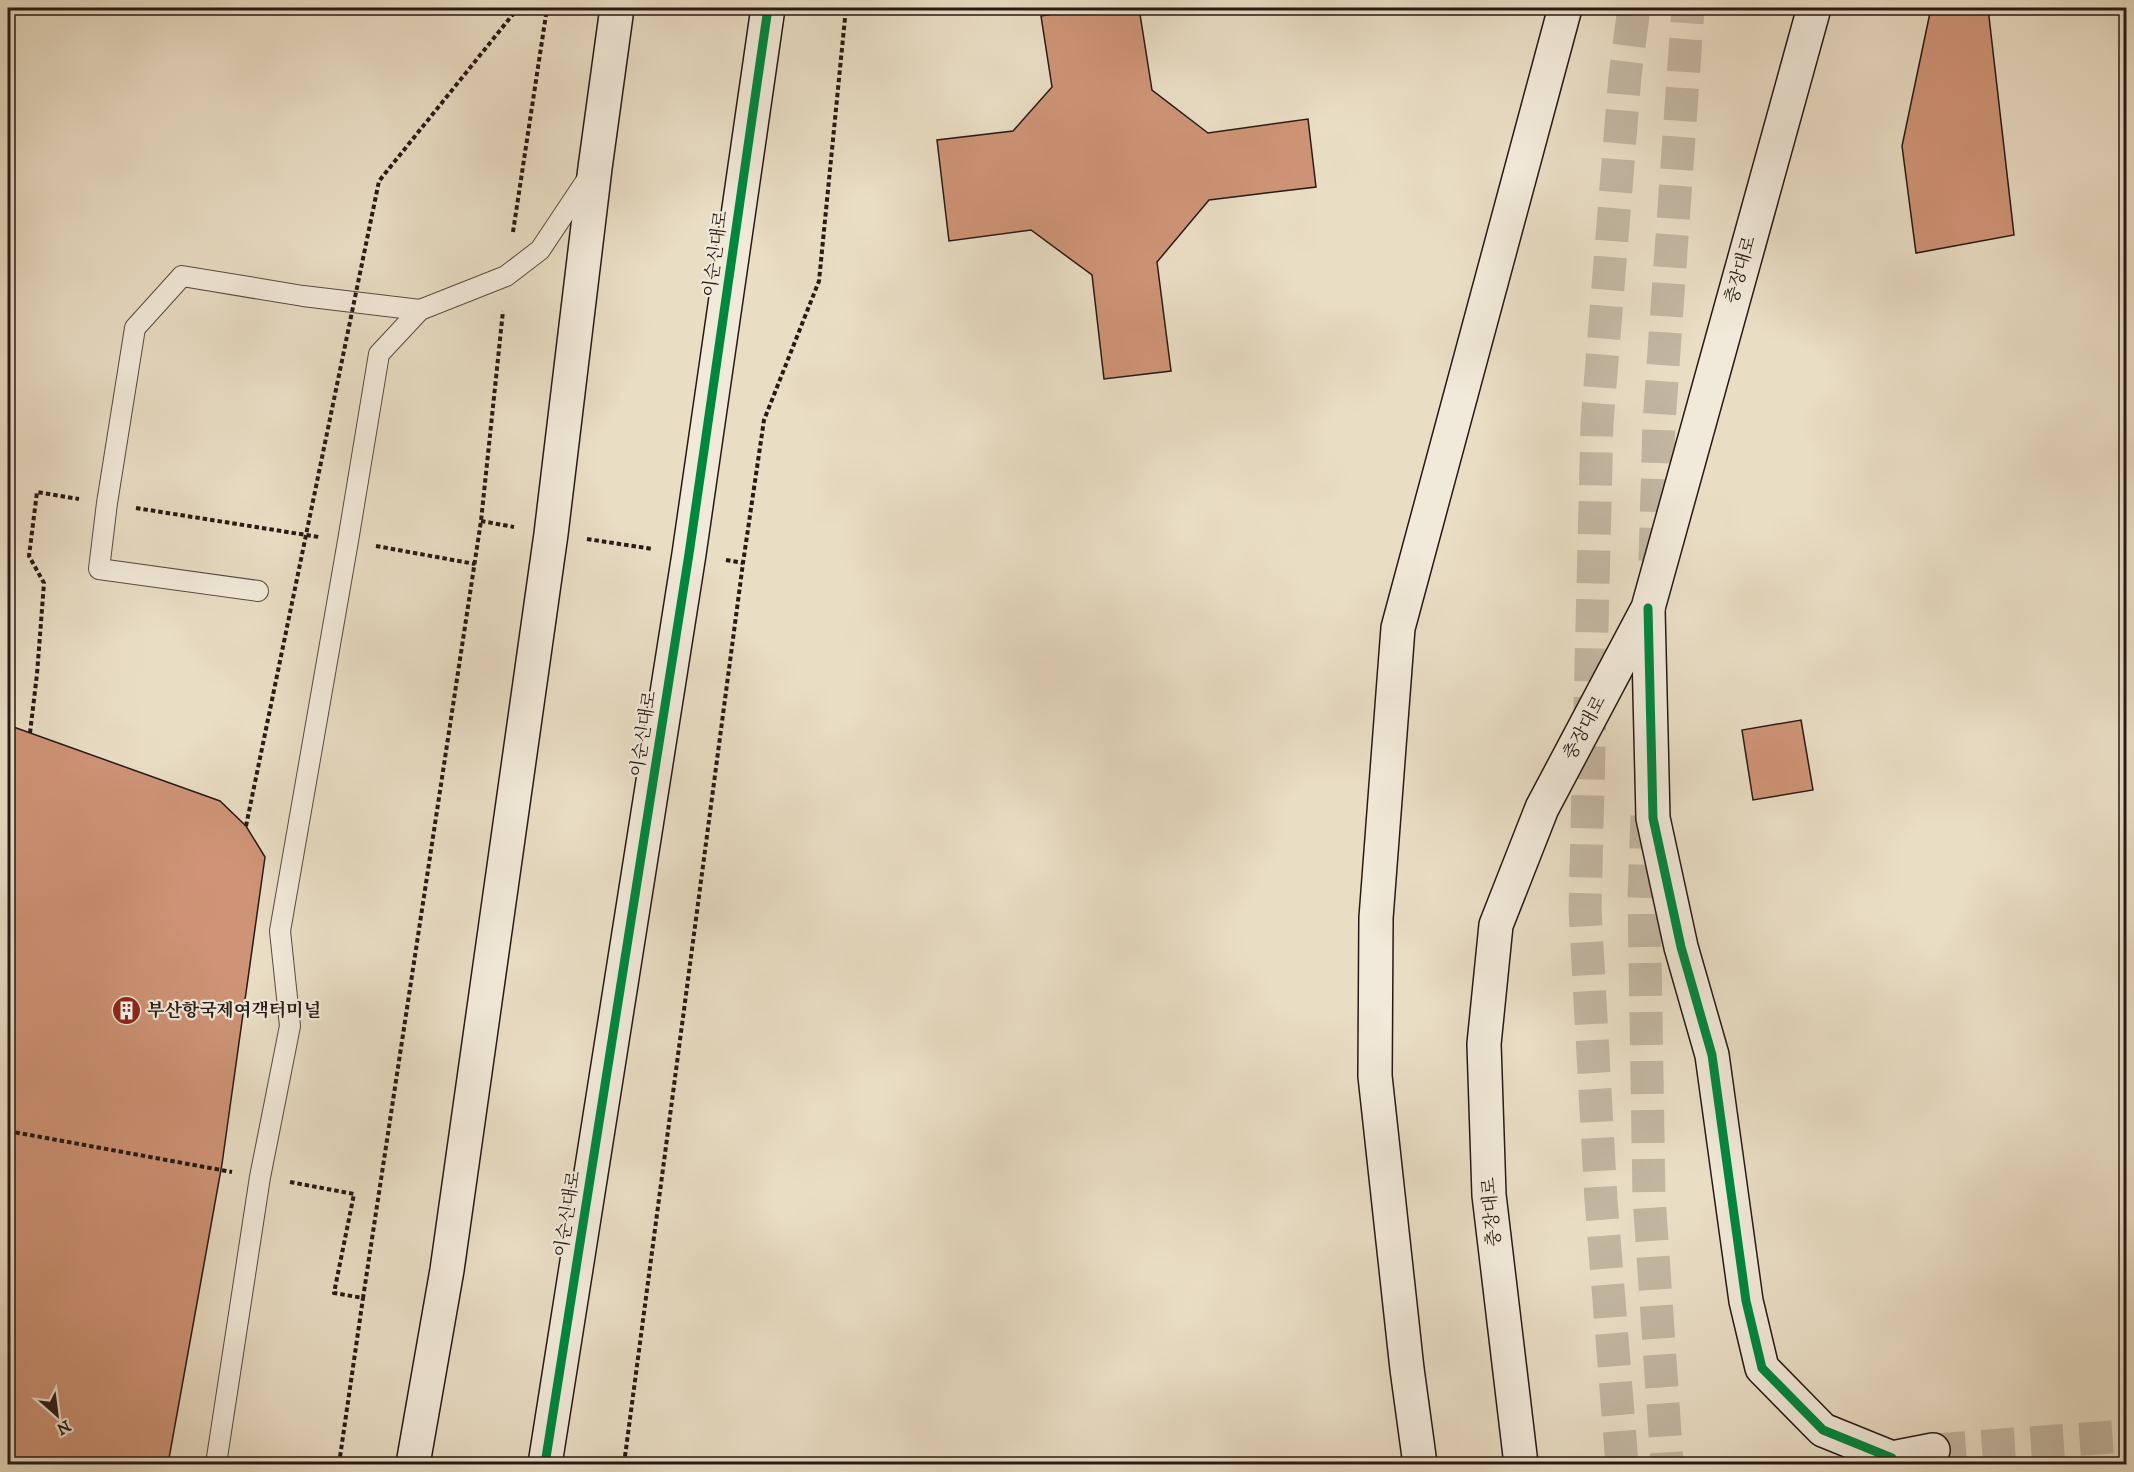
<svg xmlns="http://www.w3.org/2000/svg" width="2134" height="1472" viewBox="0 0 2134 1472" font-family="'IM FELL DW Pica','Noto Serif KR',serif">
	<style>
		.building { fill: #cf9477; stroke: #271a15; stroke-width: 1.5 }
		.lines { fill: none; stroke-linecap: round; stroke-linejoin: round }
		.secondary-tunnel { stroke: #c2b6a1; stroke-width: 33; stroke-dasharray: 33 16; stroke-linecap: butt }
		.lane-casing { stroke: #584b41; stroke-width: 22 }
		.secondary-casing { stroke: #271a15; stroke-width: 36 }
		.path { stroke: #271a15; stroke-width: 4; stroke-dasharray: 4.5 3; stroke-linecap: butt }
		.lane { stroke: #f1e9d9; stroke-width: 20 }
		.secondary { stroke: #f1e9d9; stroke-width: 33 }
		.path-bridge { stroke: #271a15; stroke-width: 4; stroke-dasharray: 4.5 3; stroke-linecap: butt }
		.cycleway-casing { stroke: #f1e9d9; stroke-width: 13 }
		.cycleway { stroke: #00873e; stroke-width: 9 }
		.labels { text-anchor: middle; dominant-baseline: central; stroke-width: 4.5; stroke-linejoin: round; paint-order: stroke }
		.street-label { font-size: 18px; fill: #271a15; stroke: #f1e9d9 }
		.poi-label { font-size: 18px; font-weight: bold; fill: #271a15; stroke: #f1e9d9; text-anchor: start }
	</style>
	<rect width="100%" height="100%" fill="#e9ddc4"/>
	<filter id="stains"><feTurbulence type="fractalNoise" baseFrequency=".00333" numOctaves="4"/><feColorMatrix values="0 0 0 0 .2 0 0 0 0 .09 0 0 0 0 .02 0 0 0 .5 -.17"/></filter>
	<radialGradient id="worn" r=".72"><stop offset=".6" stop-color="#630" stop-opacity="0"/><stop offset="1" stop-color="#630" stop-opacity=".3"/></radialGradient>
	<g class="building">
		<path d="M 1091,8 L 1139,8 L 1152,90 L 1208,133 L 1308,119 L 1316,187 L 1209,200 L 1157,262 L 1171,371 L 1104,379 L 1092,275 L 1031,230 L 949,241 L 937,140 L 1013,131 L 1052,87 L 1041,16 Z"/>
		<path d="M 1931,8 L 1988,8 L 2014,235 L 1916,253 L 1902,146 Z"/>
		<path d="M 1801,720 L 1813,790 L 1753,800 L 1742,730 Z"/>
		<path d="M 8,725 L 220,801 L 246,826 L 265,857 L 222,1164 L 168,1464 L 8,1464 Z"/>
	</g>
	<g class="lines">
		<g class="secondary-tunnel">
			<path d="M 1655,561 L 1659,423 L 1688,8"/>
			<path d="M 1647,816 L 1644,898 L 1649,1196 L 1667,1464"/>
			<path d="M 1933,1450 L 2126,1436"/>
			<path d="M 1622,1464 L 1601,1200 L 1585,909 L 1597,423 L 1625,76 L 1634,8"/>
		</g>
		<defs>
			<g id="lane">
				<path d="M 258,591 L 99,569 L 107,503 L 135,328 L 182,276 L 303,296 L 420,310"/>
				<path d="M 216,1464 L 260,1177 L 290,1026 L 280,931 L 348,541 L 379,354 L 420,310 L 506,276 L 540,250 L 588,178"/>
			</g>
			<g id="secondary">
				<path d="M 1648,610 L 1653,818 L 1681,947 L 1712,1055 L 1746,1301 L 1762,1368 L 1823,1430 L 1892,1458"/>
				<path d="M 413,1464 L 447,1270 L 551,534 L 595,168 L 617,8"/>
				<path d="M 545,1464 L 689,554 L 768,8"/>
				<path d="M 1420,1464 L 1407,1369 L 1375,1076 L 1376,918 L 1398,628 L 1565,8"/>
				<path d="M 1521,1464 L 1489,1195 L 1484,1044 L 1496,925 L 1542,808 L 1648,608 L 1814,8"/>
				<path d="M 1880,1464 L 1892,1458 L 1933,1450"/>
			</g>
		</defs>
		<use href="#lane" class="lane-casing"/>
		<use href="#secondary" class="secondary-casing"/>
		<g class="path">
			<path d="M 513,232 L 547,8"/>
			<path d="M 136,508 L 319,537"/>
			<path d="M 481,521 L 514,527"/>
			<path d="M 587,539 L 653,549"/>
			<path d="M 376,546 L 475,564"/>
			<path d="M 726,560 L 743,563"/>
			<path d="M 30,733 L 37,674 L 44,583 L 29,556 L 37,492 L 79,499"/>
			<path d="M 8,1131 L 232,1172"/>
			<path d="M 290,1182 L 354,1194 L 334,1293 L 363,1298 L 481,521 L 503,311"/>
			<path d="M 339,1464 L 363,1298"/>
			<path d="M 624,1464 L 743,563 L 764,420 L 819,281 L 846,8"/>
		</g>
		<use href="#lane" class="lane"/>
		<use href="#secondary" class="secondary"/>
		<path class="path-bridge" d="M 246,826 L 379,181 L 518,8"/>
		<defs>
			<g id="cycleway">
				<path d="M 1648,608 L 1653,818 L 1681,947 L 1712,1055 L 1746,1301 L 1762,1368 L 1823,1430 L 1892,1458"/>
				<path d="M 545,1464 L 689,554 L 768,8"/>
			</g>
		</defs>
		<use href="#cycleway" class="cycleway-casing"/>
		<use href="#cycleway" class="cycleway"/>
	</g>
	<defs>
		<symbol id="building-disc" viewBox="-11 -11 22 22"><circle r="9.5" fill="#8f2418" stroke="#f1e9d9"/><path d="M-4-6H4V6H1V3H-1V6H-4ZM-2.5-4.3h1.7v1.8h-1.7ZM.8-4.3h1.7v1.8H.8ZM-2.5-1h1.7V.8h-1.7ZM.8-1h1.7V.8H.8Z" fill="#fff"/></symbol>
	</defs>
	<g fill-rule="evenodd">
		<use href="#building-disc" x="110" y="994" width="33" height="33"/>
	</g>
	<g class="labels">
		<g class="street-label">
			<text transform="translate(716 254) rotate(-82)">이순신대로</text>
			<text transform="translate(1741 270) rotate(-74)">충장대로</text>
			<text transform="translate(1585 728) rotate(-62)">충장대로</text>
			<text transform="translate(644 734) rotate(-81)">이순신대로</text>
			<text transform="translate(1492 1212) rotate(-95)">충장대로</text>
			<text transform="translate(568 1214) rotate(-81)">이순신대로</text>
		</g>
		<g class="poi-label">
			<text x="147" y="1011">부산항국제여객터미널</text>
		</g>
	</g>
	<rect width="2134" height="1472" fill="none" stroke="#e9ddc4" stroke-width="30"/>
	<rect x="9" y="9" width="2116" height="1454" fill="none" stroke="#271a15" stroke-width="3"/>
	<rect x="15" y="15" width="2104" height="1442" fill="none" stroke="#271a15" stroke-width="1.5"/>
	<g transform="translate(57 1415) rotate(152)" stroke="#f1e9d9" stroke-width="4.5" paint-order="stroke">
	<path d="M0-4.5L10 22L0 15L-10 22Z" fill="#271a15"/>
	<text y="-9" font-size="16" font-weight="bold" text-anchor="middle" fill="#271a15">N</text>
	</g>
	<rect width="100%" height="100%" filter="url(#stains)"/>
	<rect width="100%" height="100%" fill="url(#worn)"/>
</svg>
